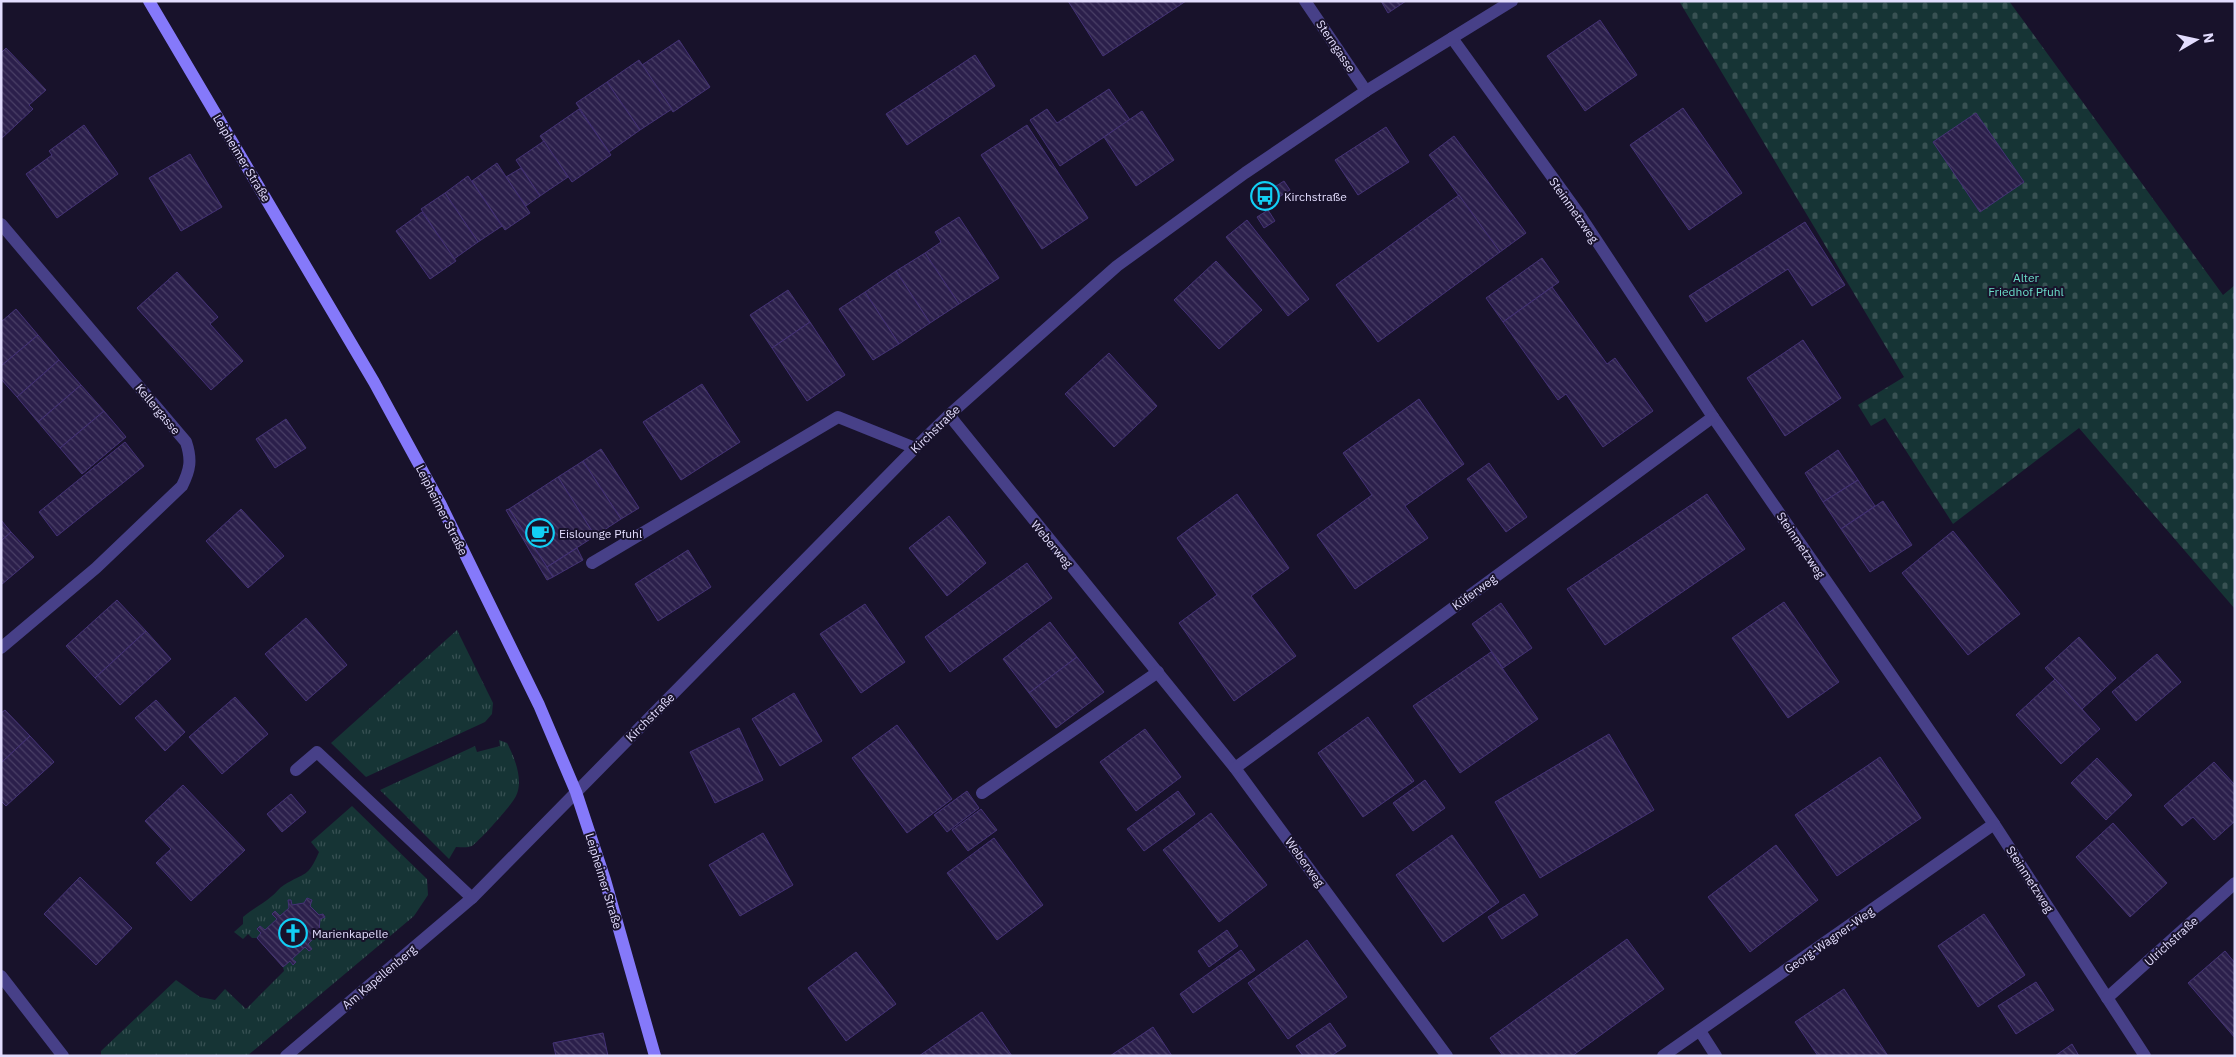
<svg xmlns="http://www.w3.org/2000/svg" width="2236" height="1057" viewBox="0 0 2236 1057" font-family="'IBM Plex Sans',sans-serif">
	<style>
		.grass { fill: url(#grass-tufts) }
		.cemetery { fill: url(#cemetery-stones) }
		.building { fill: url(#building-back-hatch); stroke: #443276 }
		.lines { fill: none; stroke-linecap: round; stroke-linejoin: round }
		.service { stroke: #474088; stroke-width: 12 }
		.minor { stroke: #474088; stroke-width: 12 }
		.secondary { stroke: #8579fa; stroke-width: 12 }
		.labels { text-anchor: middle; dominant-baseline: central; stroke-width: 4; stroke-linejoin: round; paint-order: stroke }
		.street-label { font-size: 12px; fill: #e3ddfe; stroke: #18122b }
		.poi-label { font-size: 12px; fill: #e3ddfe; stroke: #18122b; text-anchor: start }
		.park-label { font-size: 12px; fill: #6bddc8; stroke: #18122b }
	</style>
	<defs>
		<pattern id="grass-tufts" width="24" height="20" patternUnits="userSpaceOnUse" patternTransform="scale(1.25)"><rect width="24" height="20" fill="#163435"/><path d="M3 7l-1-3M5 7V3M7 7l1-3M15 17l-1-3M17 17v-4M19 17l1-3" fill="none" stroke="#385153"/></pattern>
		<pattern id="cemetery-stones" width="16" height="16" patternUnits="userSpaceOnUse" patternTransform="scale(1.25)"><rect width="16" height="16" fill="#163435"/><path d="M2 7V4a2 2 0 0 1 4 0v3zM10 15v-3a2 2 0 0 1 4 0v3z" fill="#385153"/></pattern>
		<pattern id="building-back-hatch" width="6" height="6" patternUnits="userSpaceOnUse" patternTransform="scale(1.25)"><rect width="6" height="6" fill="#2b1f4b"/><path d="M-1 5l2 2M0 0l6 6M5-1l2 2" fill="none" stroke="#4a3f66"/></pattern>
	</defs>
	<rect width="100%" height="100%" fill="#18122b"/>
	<g class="grass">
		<path d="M 457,630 L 493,703 L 492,714 L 485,722 L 366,777 L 331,743 Z"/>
		<path d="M 499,740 L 507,743 C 514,756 524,780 516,796 C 512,805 480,840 472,846 C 467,848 462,847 456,847 L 449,859 L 380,790 L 475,746 L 477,752 L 500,746 Z"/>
		<path d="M 352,806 L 427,879 L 428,895 L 414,916 L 247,1056 L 101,1056 L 101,1051 L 176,980 L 200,997 L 215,1000 L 225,989 L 246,1009 L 284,971 L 283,967 L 290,961 L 293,965 L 295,963 L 292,959 L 305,947 L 309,951 L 311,949 L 308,944 L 316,936 L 324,937 L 324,932 L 319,932 L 320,919 L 325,917 L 324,914 L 319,915 L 310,906 L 312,900 L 308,898 L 304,903 L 292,905 L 291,900 L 288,900 L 289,908 L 280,916 L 275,911 L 273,913 L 277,919 L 265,930 L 260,926 L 257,928 L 261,933 L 257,938 L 252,938 L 248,934 L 243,939 L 234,932 L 243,924 L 243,917 C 252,909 263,904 272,896 C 276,893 279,888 284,885 C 305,872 308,878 319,852 L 311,842 Z"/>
	</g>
	<path class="cemetery" d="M 1679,1 L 2009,1 L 2223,295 L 2235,285 L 2235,609 L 2079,428 L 1953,524 L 1885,418 L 1871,426 L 1858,405 L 1904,377 Z"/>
	<g class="building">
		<path d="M 1068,1 L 1186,1 L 1103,56 Z"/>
		<path d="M 1381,1 L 1406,1 L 1388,13 Z"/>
		<path d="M 1600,20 L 1637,75 L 1585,111 L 1547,56 Z"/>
		<path d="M 679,40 L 710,87 L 673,112 L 642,65 Z"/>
		<path d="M 6,48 L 46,90 L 29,105 L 33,109 L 1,139 L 1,53 Z"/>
		<path d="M 975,55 L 995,86 L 907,145 L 886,114 Z"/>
		<path d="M 639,60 L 672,109 L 640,130 L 607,82 Z"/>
		<path d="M 607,82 L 640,130 L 609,152 L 576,103 Z"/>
		<path d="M 1109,89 L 1130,120 L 1060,166 L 1030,120 L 1047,109 L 1057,123 Z"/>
		<path d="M 1683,108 L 1742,193 L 1689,230 L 1630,145 Z"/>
		<path d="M 579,109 L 611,155 L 572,182 L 540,136 Z"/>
		<path d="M 1142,111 L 1174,160 L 1136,186 L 1104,137 Z"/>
		<path d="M 1976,113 L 2024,182 L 1980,212 L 1933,142 Z"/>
		<path d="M 84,125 L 118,174 L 57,218 L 26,174 L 52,155 L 49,151 Z"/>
		<path d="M 1027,125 L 1088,218 L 1042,249 L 981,155 Z"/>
		<path d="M 1386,127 L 1409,162 L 1358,195 L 1335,160 Z"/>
		<path d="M 1454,136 L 1526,233 L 1500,252 L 1429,155 Z"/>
		<path d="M 544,141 L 568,177 L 540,196 L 516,160 Z"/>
		<path d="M 190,154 L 222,207 L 181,231 L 149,178 Z"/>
		<path d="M 497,163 L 530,213 L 505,230 L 472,181 Z"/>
		<path d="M 521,168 L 540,196 L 526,206 L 506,177 Z"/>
		<path d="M 468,176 L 502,226 L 478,242 L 445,193 Z"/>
		<path d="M 1284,181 L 1290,190 L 1271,202 L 1265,193 Z"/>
		<path d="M 445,193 L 478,242 L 454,259 L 421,209 Z"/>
		<path d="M 1459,195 L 1500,252 L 1378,342 L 1336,285 Z"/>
		<path d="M 1268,210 L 1275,221 L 1264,228 L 1257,217 Z"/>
		<path d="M 422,212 L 456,261 L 430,279 L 396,231 Z"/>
		<path d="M 959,217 L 999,278 L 959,304 L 925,253 L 941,242 L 935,232 Z"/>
		<path d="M 1247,220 L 1309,299 L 1288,316 L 1226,237 Z"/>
		<path d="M 1805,222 L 1845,285 L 1812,306 L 1788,269 L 1706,322 L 1689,296 Z"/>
		<path d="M 925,253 L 959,304 L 930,323 L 896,271 Z"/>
		<path d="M 1542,258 L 1559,282 L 1503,322 L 1486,298 Z"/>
		<path d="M 1216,261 L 1262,310 L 1219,349 L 1174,300 Z"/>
		<path d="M 896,271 L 930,323 L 899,344 L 865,292 Z"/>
		<path d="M 177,272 L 218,317 L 210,324 L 243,361 L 211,390 L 137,308 Z"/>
		<path d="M 1552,287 L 1607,364 L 1615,358 L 1653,411 L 1603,447 L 1566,394 L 1558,400 L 1503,322 Z"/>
		<path d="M 788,290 L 810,322 L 772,348 L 750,315 Z"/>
		<path d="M 865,292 L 899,344 L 873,360 L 839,309 Z"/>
		<path d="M 16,309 L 38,335 L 1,366 L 1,322 Z"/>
		<path d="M 810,322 L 845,375 L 807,401 L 772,348 Z"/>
		<path d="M 38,335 L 59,360 L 17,397 L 1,379 L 1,366 Z"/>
		<path d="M 1803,340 L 1841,398 L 1785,436 L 1747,378 Z"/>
		<path d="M 1109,353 L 1157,406 L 1114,447 L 1065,394 Z"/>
		<path d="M 59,360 L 81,385 L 38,422 L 17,397 Z"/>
		<path d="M 702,384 L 740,442 L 681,480 L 643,422 Z"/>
		<path d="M 81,385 L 104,411 L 60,448 L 38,422 Z"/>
		<path d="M 1419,399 L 1464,464 L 1405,506 L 1428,538 L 1355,589 L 1317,535 L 1372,495 L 1343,453 Z"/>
		<path d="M 104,411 L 126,437 L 82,474 L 60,448 Z"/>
		<path d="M 286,419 L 306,448 L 275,468 L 256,439 Z"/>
		<path d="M 125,442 L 144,466 L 57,536 L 39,512 Z"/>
		<path d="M 601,449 L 639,508 L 621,519 L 583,461 Z"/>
		<path d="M 1838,450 L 1858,480 L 1823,502 L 1805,473 Z"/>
		<path d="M 583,461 L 621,519 L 595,536 L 558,477 Z"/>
		<path d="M 1489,463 L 1527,517 L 1506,532 L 1467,479 Z"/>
		<path d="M 558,477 L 595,536 L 547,567 L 509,509 Z"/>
		<path d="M 1858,480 L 1875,506 L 1841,529 L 1823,502 Z"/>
		<path d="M 1237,494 L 1289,568 L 1251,596 L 1296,656 L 1234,701 L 1179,623 L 1217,595 L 1177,538 Z"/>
		<path d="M 1707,494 L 1745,549 L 1605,645 L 1567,589 Z"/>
		<path d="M 1883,501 L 1912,545 L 1870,572 L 1841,529 Z"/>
		<path d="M 241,509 L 284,556 L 248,588 L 206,541 Z"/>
		<path d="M 509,509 L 547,567 L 553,577 L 547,580 L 506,510 Z"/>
		<path d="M 949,516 L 986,563 L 947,596 L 909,548 Z"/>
		<path d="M 1,520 L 11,532 L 1,541 Z"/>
		<path d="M 1953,531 L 2020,614 L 1968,655 L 1902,573 Z"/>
		<path d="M 11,532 L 34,557 L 1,585 L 1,541 Z"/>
		<path d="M 577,548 L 583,560 L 553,577 L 547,567 Z"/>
		<path d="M 688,550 L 711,587 L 658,621 L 635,584 Z"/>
		<path d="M 1027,563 L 1052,598 L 950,672 L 925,637 Z"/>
		<path d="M 117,600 L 146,631 L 95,678 L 66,646 Z"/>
		<path d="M 1784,602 L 1839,682 L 1788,718 L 1732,638 Z"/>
		<path d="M 1501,603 L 1532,648 L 1503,668 L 1472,624 Z"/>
		<path d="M 865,604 L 905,662 L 861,693 L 820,634 Z"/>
		<path d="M 306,618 L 347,665 L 306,701 L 265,654 Z"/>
		<path d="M 1050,622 L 1077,657 L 1029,693 L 1003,659 Z"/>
		<path d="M 146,631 L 171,659 L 120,705 L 95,678 Z"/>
		<path d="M 2079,637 L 2116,678 L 2082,709 L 2045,668 Z"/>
		<path d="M 1491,652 L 1538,719 L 1460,773 L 1413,706 Z"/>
		<path d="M 2157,654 L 2181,682 L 2136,721 L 2112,692 Z"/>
		<path d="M 1077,657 L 1104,692 L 1056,728 L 1029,693 Z"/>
		<path d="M 2055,679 L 2100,729 L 2061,764 L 2016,715 Z"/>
		<path d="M 794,693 L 822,741 L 780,766 L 752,719 Z"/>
		<path d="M 235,697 L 268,734 L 222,774 L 189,737 Z"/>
		<path d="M 156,700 L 185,732 L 165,751 L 135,718 Z"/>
		<path d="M 5,710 L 30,736 L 1,763 L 1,713 Z"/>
		<path d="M 1368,717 L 1414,781 L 1363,817 L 1318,753 Z"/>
		<path d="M 897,725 L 952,799 L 907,833 L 852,758 Z"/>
		<path d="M 739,728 L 763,780 L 715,803 L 690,752 Z"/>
		<path d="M 1145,729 L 1181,777 L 1136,811 L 1100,762 Z"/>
		<path d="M 1609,734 L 1654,810 L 1540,878 L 1495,802 Z"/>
		<path d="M 30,736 L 54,762 L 6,806 L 1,801 L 1,763 Z"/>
		<path d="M 1880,757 L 1921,818 L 1837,876 L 1795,815 Z"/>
		<path d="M 2097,758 L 2132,795 L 2106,820 L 2071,783 Z"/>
		<path d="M 2214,762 L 2235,785 L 2235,821 L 2214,840 L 2193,817 L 2182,826 L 2164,806 Z"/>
		<path d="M 1425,780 L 1445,808 L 1413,831 L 1393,803 Z"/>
		<path d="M 183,785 L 245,850 L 191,901 L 156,863 L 171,849 L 145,821 Z"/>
		<path d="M 967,791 L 979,808 L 947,832 L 934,815 Z"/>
		<path d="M 1178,791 L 1195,814 L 1144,851 L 1127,829 Z"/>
		<path d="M 291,794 L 306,812 L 282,832 L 267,814 Z"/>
		<path d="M 981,809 L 997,830 L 968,851 L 952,830 Z"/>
		<path d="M 1211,813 L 1267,885 L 1219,922 L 1163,850 Z"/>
		<path d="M 2113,823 L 2167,883 L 2130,917 L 2076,857 Z"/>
		<path d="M 763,833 L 793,885 L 740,916 L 709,865 Z"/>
		<path d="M 1452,835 L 1499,902 L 1443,942 L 1396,875 Z"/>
		<path d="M 994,838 L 1043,905 L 997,940 L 947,873 Z"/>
		<path d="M 1776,845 L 1818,900 L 1750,952 L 1708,897 Z"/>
		<path d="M 80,877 L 132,928 L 96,965 L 44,914 Z"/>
		<path d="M 1524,894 L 1538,915 L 1502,939 L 1488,917 Z"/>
		<path d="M 307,898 L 312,900 L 310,906 L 319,915 L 323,914 L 325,917 L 320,919 L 319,932 L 324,932 L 325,937 L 316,936 L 308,944 L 312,949 L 309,951 L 305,947 L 292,959 L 296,962 L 293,965 L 290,961 L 283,967 L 257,938 L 261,933 L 257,929 L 260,926 L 265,930 L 277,919 L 272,914 L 275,911 L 280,916 L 289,908 L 288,900 L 291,900 L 292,905 L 304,903 Z"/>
		<path d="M 1984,914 L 2025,975 L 1978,1007 L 1938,946 Z"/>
		<path d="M 1227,930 L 1238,946 L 1209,967 L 1198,951 Z"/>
		<path d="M 1627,939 L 1664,989 L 1572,1056 L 1503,1056 L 1490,1038 Z"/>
		<path d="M 1307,940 L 1347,997 L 1288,1039 L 1248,983 Z"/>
		<path d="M 1241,950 L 1255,970 L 1193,1013 L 1180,994 Z"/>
		<path d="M 2225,951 L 2235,963 L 2235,1038 L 2188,983 Z"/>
		<path d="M 856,952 L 896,1004 L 846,1041 L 808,988 Z"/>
		<path d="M 2036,982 L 2054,1010 L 2016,1034 L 1998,1006 Z"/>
		<path d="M 1844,989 L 1888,1056 L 1818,1056 L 1795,1022 Z"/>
		<path d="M 982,1012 L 1012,1056 L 919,1056 Z"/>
		<path d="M 1330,1023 L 1346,1046 L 1331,1056 L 1303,1056 L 1296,1046 Z"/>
		<path d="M 1153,1027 L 1172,1056 L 1110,1056 Z"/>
		<path d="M 603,1033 L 608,1056 L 556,1056 L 553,1043 Z"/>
		<path d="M 2072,1044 L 2079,1056 L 2055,1056 Z"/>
	</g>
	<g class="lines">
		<path class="service" d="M 592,563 L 838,417 L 915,448"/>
		<g class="minor">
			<path d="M 1305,1 L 1366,91"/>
			<path d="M 1452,38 L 1579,214 L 1713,417 L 1994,824 L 2145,1056"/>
			<path d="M 1,224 L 186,442 C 192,460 190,470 182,486 L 96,568 L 1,648"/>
			<path d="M 949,415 L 1235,768 L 1447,1056"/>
			<path d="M 1235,768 L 1713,417"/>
			<path d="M 296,770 L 317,752 L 472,898"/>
			<path d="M 982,793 L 1158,672"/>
			<path d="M 1,976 L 63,1056"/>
			<path d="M 2107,998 L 2235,883"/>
			<path d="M 1700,1031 L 1716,1056"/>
			<path d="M 286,1056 L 472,898 L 915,448 L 949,415 L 1117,266 L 1245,173 L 1366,91 L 1512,1"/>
			<path d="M 1663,1056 L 1994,824"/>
		</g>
		<path class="secondary" d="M 149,1 L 374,382 L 440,503 L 539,705 L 576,792 L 605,880 L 655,1056"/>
	</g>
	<defs>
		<symbol id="bus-ring" viewBox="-11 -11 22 22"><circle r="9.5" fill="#18122b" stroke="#12cff5" stroke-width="1.5"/><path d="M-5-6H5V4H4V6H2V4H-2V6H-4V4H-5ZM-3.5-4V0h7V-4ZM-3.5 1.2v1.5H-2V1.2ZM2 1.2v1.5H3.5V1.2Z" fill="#12cff5"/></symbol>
		<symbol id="cafe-ring" viewBox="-11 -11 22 22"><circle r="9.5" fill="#18122b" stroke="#12cff5" stroke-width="1.5"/><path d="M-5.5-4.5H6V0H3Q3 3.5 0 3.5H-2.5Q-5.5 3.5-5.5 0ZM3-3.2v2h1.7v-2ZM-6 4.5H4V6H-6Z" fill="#12cff5"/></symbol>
		<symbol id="church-ring" viewBox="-11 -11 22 22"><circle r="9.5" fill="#18122b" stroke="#12cff5" stroke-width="1.5"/><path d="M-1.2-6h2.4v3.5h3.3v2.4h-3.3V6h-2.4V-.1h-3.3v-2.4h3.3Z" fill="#12cff5"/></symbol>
	</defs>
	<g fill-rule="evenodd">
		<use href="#bus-ring" x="1249" y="180" width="32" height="32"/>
		<use href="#cafe-ring" x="524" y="517" width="32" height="32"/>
		<use href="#church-ring" x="277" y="917" width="32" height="32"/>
	</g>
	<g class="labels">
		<g class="street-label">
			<text transform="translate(1336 46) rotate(56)">Sterngasse</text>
			<text transform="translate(242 158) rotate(59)">Leipheimer Straße</text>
			<text transform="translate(1574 210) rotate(55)">Steinmetzweg</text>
			<text transform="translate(158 409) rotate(50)">Kellergasse</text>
			<text transform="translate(935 429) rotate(-44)">Kirchstraße</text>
			<text transform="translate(442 510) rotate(63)">Leipheimer Straße</text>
			<text transform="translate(1052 544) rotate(50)">Weberweg</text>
			<text transform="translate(1801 545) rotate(56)">Steinmetzweg</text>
			<text transform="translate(1474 592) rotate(-36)">Küferweg</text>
			<text transform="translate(650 717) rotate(-45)">Kirchstraße</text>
			<text transform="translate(1305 862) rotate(54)">Weberweg</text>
			<text transform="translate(2030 879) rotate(57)">Steinmetzweg</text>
			<text transform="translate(604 881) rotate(73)">Leipheimer Straße</text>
			<text transform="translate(1829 940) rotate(-35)">Georg-Wagner-Weg</text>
			<text transform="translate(2171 941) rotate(-42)">Ulrichstraße</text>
			<text transform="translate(379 977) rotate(-40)">Am Kapellenberg</text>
		</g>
		<g class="poi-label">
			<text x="1284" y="196">Kirchstraße</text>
			<text x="559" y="533">Eislounge Pfuhl</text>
			<text x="312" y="933">Marienkapelle</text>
		</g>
		<g class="park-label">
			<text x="2026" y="277">Alter<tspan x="2026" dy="14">Friedhof Pfuhl</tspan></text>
		</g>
	</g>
	<rect width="2236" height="1057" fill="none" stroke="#e3ddfe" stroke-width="5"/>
	<g transform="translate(2196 40) rotate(81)" stroke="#18122b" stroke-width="4" paint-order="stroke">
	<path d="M0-4L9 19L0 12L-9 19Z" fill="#e3ddfe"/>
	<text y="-8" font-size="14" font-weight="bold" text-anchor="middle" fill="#e3ddfe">N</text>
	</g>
</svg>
